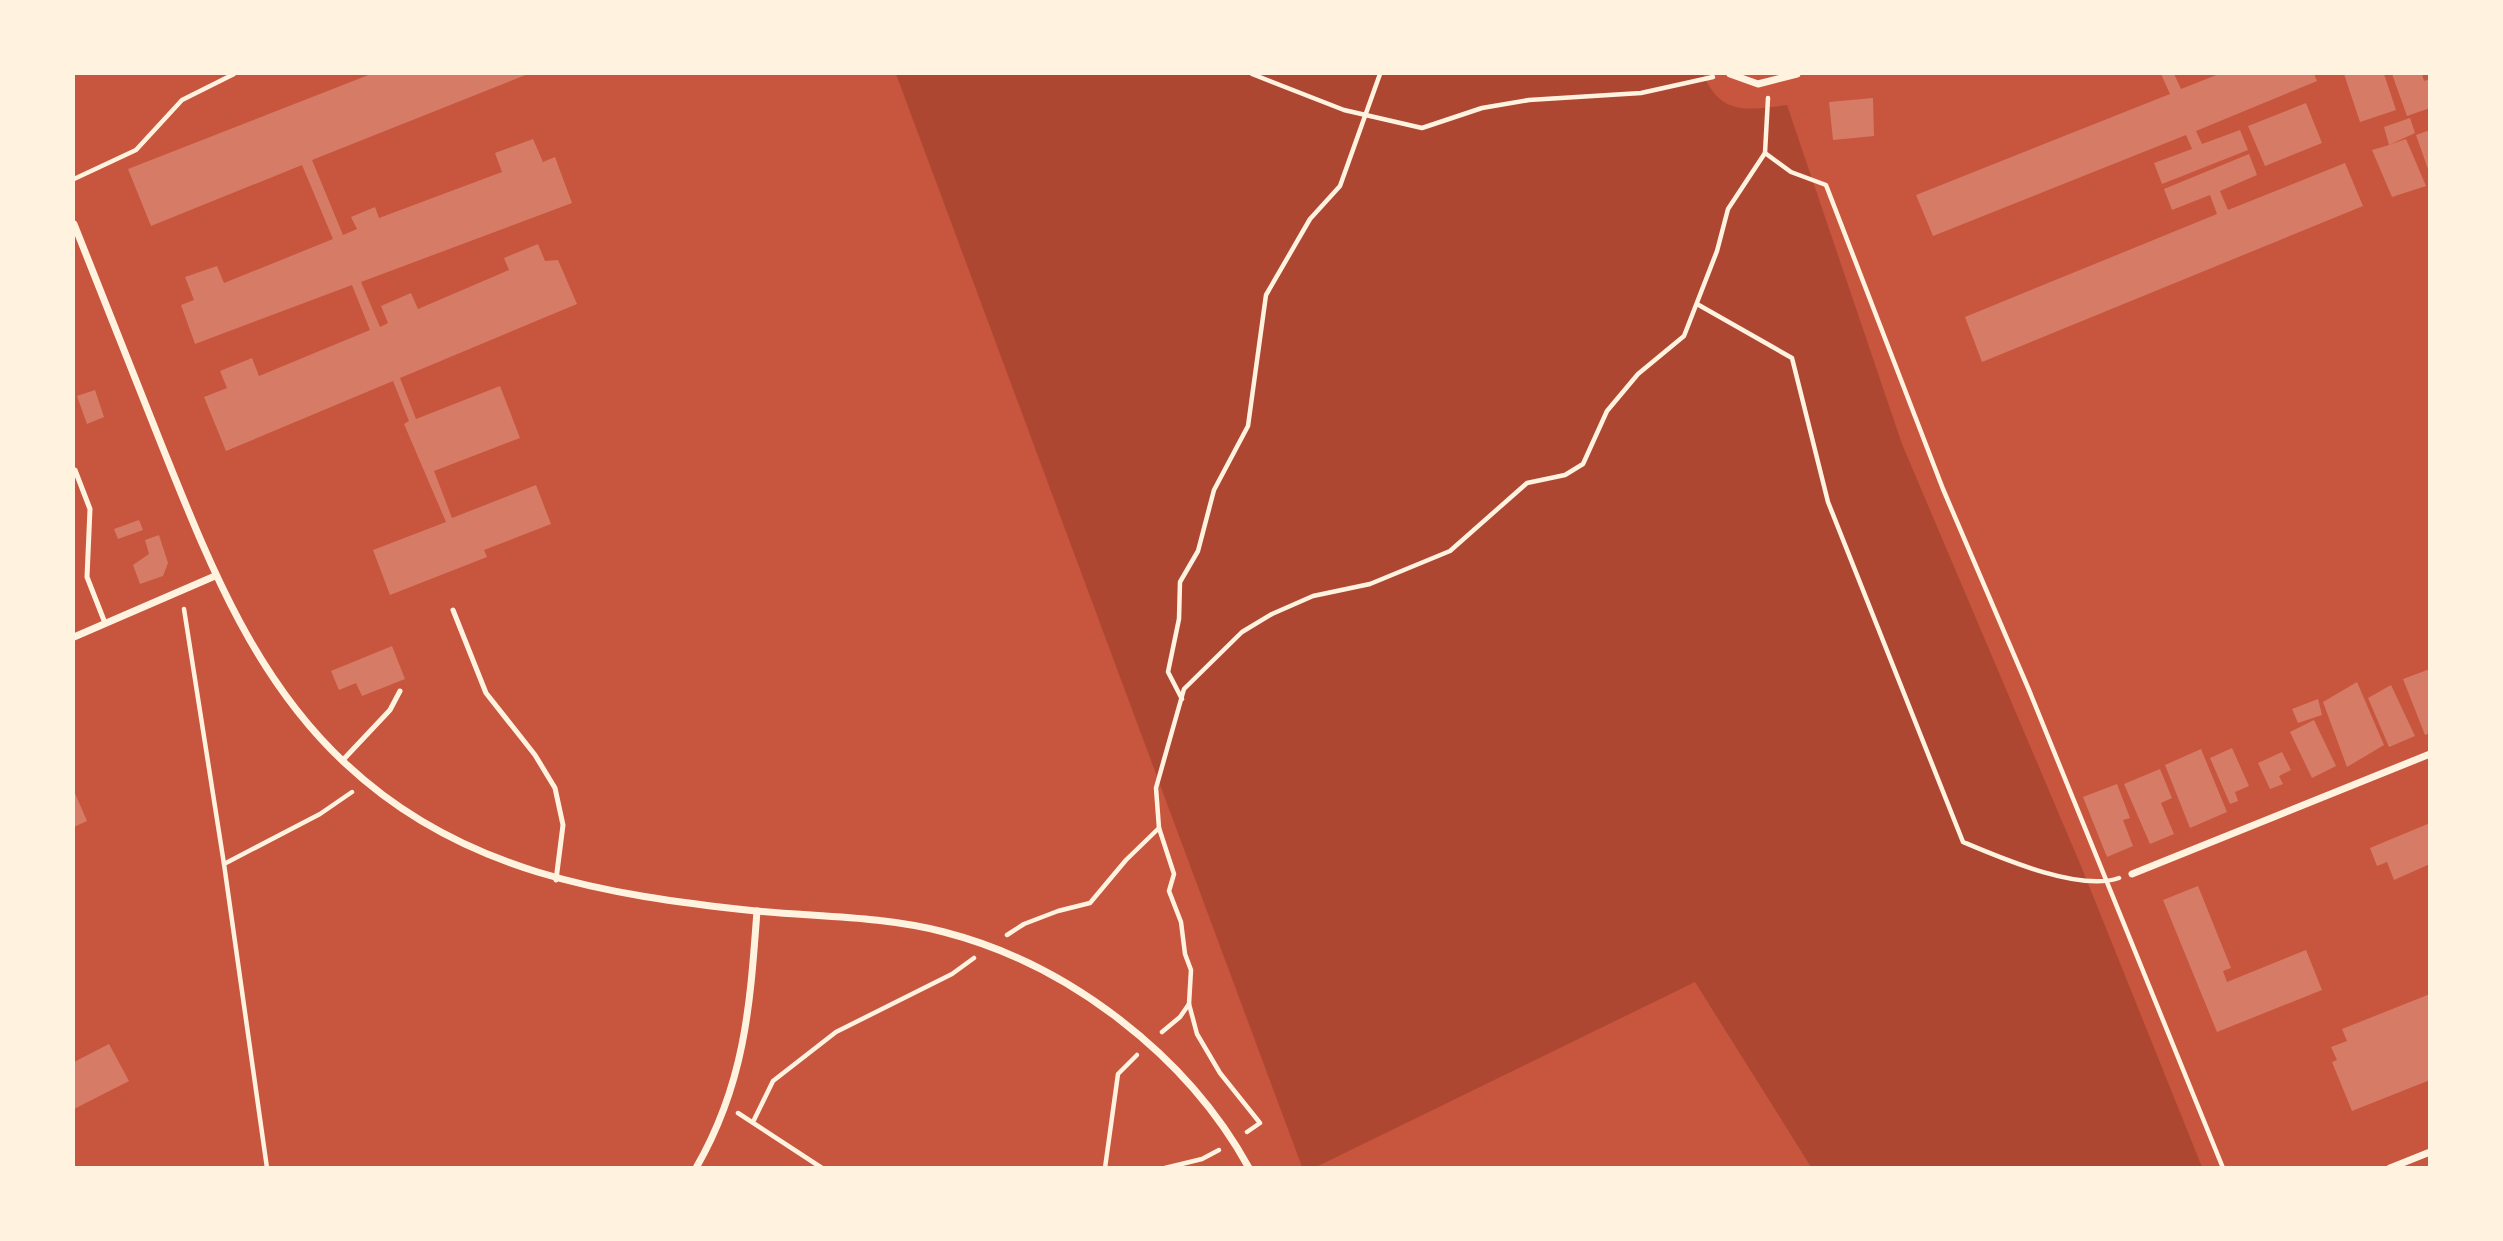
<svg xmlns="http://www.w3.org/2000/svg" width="2503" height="1241" viewBox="0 0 2503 1241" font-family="Figtree,sans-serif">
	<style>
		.green { fill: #ae4732 }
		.building { fill: #d67c66 }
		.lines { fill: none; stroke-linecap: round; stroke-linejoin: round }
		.path { stroke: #fff3e0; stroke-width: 4.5 }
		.service { stroke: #fff3e0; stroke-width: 5 }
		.minor { stroke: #fff3e0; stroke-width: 7 }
	</style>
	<rect width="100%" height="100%" fill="#c8553d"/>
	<path class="green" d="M 896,74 L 1703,74 C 1721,116 1747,110 1787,105 L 1902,444 L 2081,866 L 2202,1167 L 1811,1167 L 1695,982 L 1316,1167 L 1302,1167 Z"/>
	<g class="building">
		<path d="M 371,74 L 528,74 L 312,160 L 343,235 L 357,229 L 351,217 L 375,207 L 379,218 L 502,172 L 495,153 L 533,139 L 543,162 L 555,157 L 572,203 L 361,282 L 380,327 L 388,323 L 381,306 L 411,293 L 418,309 L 509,270 L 504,258 L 538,244 L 545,261 L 558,260 L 577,304 L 400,378 L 416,419 L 500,386 L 520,438 L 434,471 L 452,518 L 536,485 L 551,524 L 484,550 L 487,557 L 390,595 L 373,550 L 446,522 L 404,424 L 409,421 L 393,381 L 226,451 L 204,397 L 227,388 L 220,371 L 252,358 L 259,376 L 370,330 L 352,285 L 195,344 L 181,305 L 194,300 L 185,277 L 217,266 L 224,283 L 333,239 L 302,165 L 151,226 L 128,169 Z"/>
		<path d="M 2161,74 L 2174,74 L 2181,89 L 2219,74 L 2314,74 L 2317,81 L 2196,131 L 2202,144 L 2240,130 L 2248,150 L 2162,184 L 2154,163 L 2192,149 L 2186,135 L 1933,236 L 1916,195 L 2170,94 Z"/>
		<path d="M 2344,74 L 2384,74 L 2396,110 L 2360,122 Z"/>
		<path d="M 2392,74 L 2422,74 L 2424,81 L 2430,79 L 2430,108 L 2407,116 Z"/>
		<path d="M 1873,98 L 1874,136 L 1833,140 L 1829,102 Z"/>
		<path d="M 2306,103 L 2322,143 L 2265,166 L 2248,126 Z"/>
		<path d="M 2410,118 L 2415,133 L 2389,145 L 2406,139 L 2426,186 L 2392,197 L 2372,150 L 2389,145 L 2384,127 Z"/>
		<path d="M 2430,130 L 2430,172 L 2429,172 L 2416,135 Z"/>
		<path d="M 2249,154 L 2257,175 L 2220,191 L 2228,210 L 2345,163 L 2363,206 L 1982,362 L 1965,317 L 2217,214 L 2210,195 L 2172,210 L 2164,189 Z"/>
		<path d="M 95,390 L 104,417 L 87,424 L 77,396 Z"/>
		<path d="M 139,520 L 143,530 L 118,539 L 114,529 Z"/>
		<path d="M 159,535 L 168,563 L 163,576 L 140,584 L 133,565 L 149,554 L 145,540 Z"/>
		<path d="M 392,646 L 405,679 L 362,696 L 356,683 L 339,690 L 331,671 Z"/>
		<path d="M 2430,669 L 2430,733 L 2425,735 L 2403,679 Z"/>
		<path d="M 2357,682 L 2384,745 L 2347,767 L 2323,702 Z"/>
		<path d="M 2391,685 L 2415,736 L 2389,747 L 2368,698 Z"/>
		<path d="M 2318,699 L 2322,715 L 2298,723 L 2292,709 Z"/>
		<path d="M 2314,720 L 2336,766 L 2312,778 L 2290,732 Z"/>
		<path d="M 2232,748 L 2249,786 L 2235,792 L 2238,801 L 2230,804 L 2210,758 Z"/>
		<path d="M 2201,749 L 2227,812 L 2190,828 L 2165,765 Z"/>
		<path d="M 2282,752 L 2291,770 L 2279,776 L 2283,784 L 2270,789 L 2258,763 Z"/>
		<path d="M 2160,769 L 2172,798 L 2161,803 L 2174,834 L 2150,844 L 2124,784 Z"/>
		<path d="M 2117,784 L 2130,818 L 2123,820 L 2133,846 L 2107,857 L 2083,797 Z"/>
		<path d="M 74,791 L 87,821 L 74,827 Z"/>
		<path d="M 2430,823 L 2430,864 L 2394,880 L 2387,862 L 2377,866 L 2370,848 Z"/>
		<path d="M 2198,886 L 2231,968 L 2223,971 L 2227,982 L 2306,950 L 2322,990 L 2217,1032 L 2163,900 Z"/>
		<path d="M 2430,994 L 2430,1080 L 2352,1111 L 2332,1062 L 2337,1060 L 2331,1047 L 2347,1041 L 2342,1029 Z"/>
		<path d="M 109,1044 L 129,1081 L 74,1109 L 74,1062 Z"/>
	</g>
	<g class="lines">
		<g class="path">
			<path d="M 1252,74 L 1344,110 L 1422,128 L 1482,108 L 1529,100 L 1641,93 L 1713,77"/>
			<path d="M 1765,153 L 1791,172 L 1826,185 L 1943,489 L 2029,690 L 2223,1168"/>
			<path d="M 74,179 L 136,150 L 182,100 L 234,74"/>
			<path d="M 1697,304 L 1792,358 L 1828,502 L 1963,842 C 2001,858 2079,892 2119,878"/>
			<path d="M 184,609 L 224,864"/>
			<path d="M 1182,699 L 1168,672 L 1179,619 L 1180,582 L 1198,551 L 1214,490 L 1248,426 L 1266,295 L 1310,219 L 1340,186 L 1380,74"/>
			<path d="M 1007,935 L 1024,924 L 1058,911 L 1090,903 L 1126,860 L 1159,828"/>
			<path d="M 1162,1032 L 1180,1017 L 1189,1004"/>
			<path d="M 738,1113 L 822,1168"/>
			<path d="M 754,1120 L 773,1081 L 836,1032 L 952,974 L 974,958"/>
			<path d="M 1247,1132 L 1260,1123 L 1220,1073 L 1197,1034 L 1189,1004 L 1191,970 L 1185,954 L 1181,922 L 1169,891 L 1174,874 L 1159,828 L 1156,788 L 1184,689 L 1242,632 L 1272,614 L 1313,596 L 1370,584 L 1450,551 L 1527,483 L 1565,475 L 1583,464 L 1607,411 L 1638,374 L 1684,336 L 1717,251 L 1728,209 L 1765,153 L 1768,98"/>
			<path d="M 267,1168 L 224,864 L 320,814 L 352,792"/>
			<path d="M 1105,1168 L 1118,1074 L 1137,1055"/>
			<path d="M 1165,1168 L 1202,1159 L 1219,1150"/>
		</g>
		<g class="service">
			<path d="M 75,470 L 90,509 L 87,577 L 105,623"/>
			<path d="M 453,610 L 486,693 L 535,755 L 555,788 L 563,825 L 556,880"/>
			<path d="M 342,761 L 390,710 L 400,691"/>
		</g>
		<g class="minor">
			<path d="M 1730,74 L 1758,84 L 1797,74"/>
			<path d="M 74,224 C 103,298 133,372 162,446 C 208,560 253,678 346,764 C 461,872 605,895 756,911 C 819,917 882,916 944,932 C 1068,964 1187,1055 1249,1168"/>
			<path d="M 74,637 L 215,576"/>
			<path d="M 2132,874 L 2430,754"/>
			<path d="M 696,1168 C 745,1083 750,1006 757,911"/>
			<path d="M 2390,1168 L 2430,1152"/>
		</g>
	</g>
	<rect width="2503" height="1241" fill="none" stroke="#fff3e0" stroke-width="150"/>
</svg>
